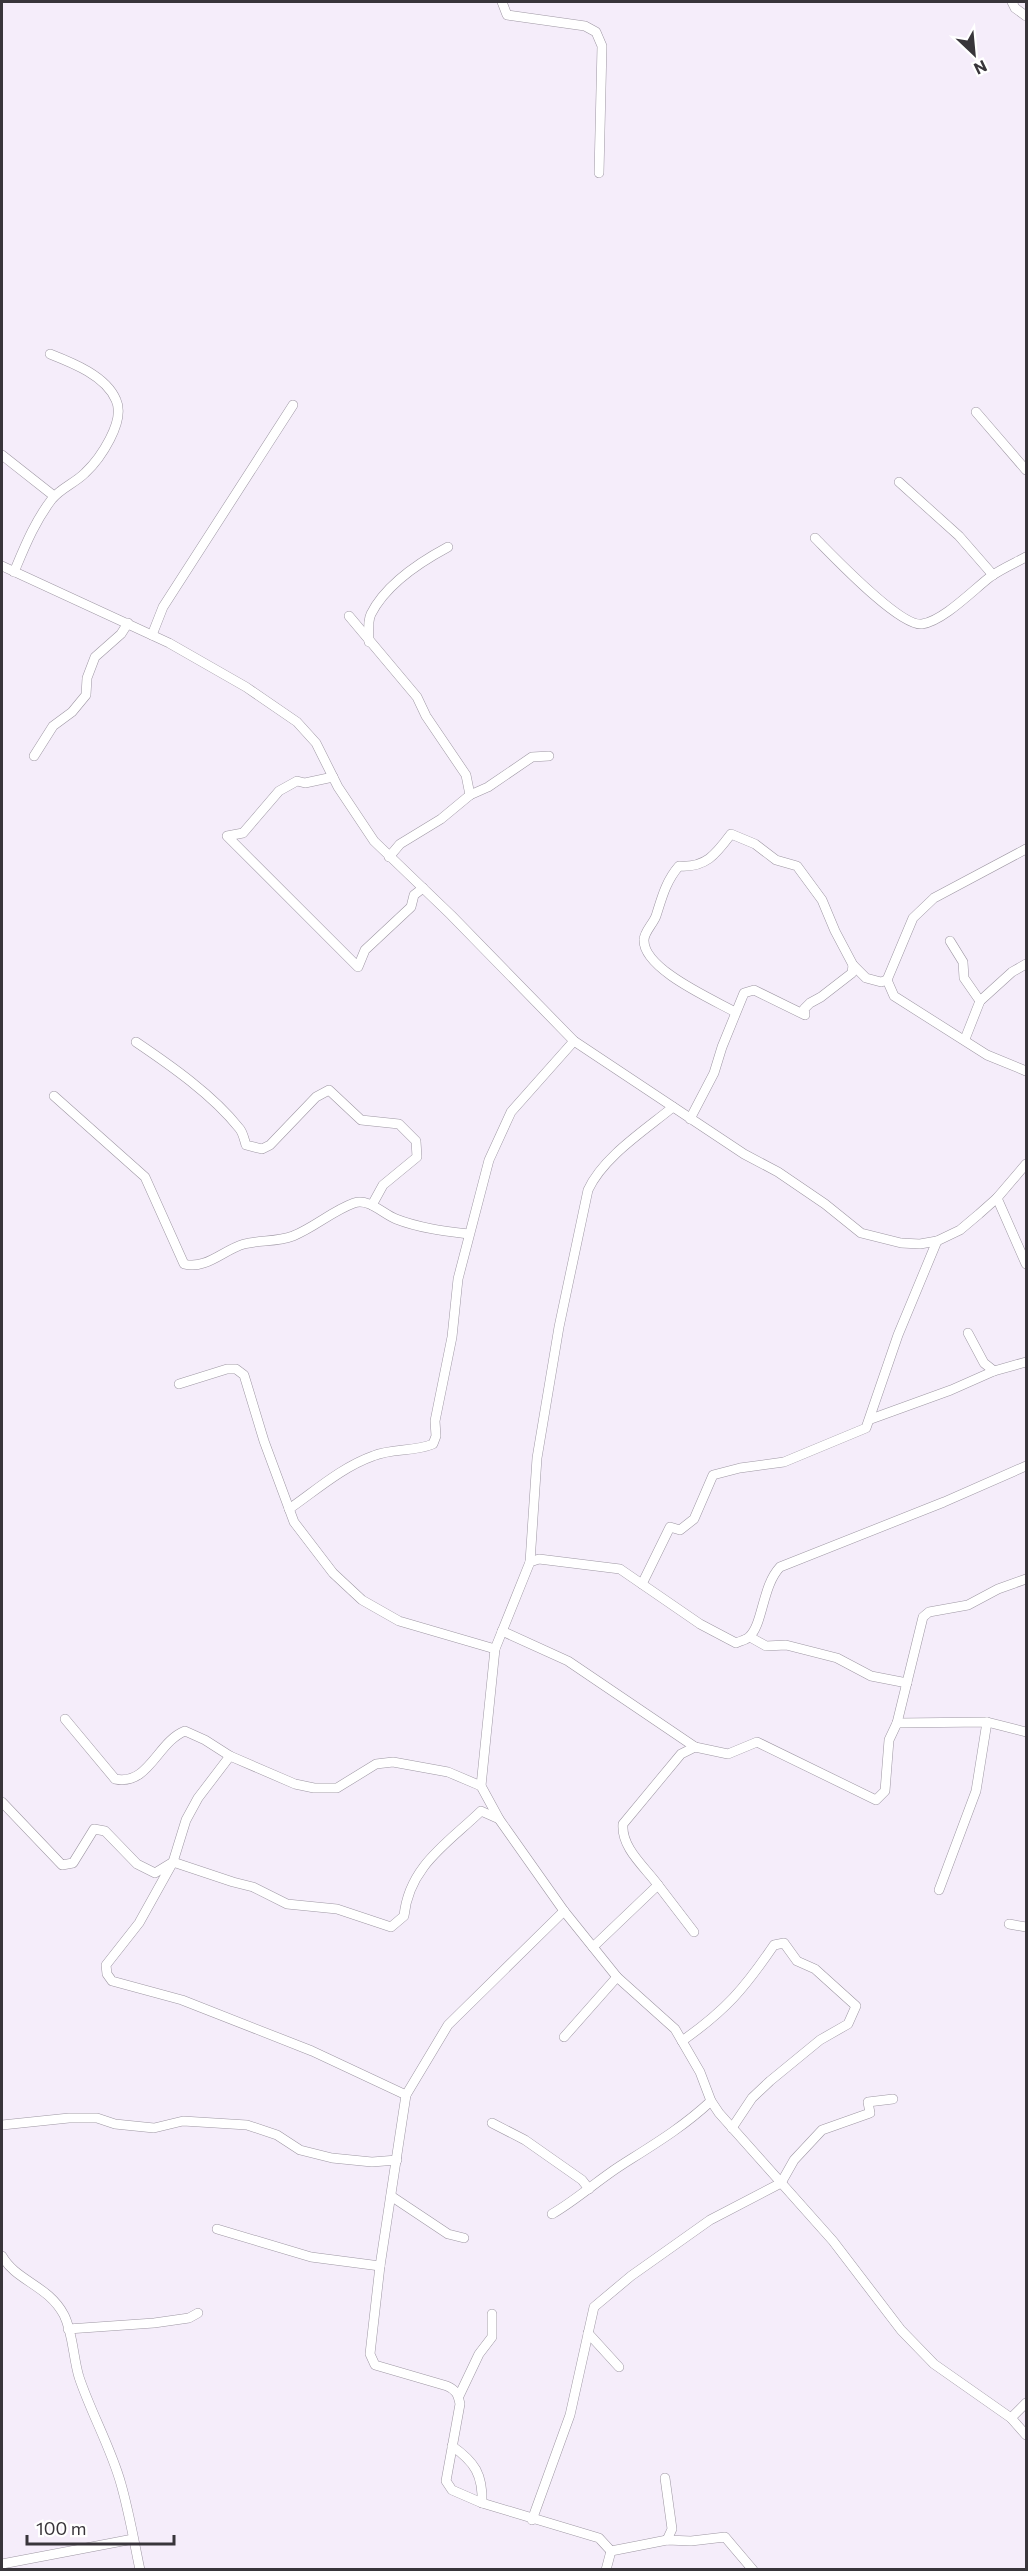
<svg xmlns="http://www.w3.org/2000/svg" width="1028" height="2571" viewBox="0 0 1028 2571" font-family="Commissioner,sans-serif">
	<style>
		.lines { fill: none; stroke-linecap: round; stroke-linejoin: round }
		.minor-casing { stroke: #9e97a3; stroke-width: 10 }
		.minor { stroke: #fff; stroke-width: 9 }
	</style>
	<rect width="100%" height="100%" fill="#f5edfa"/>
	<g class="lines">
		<defs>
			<g id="minor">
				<path d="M 502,2 L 507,15 L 585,26 L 596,32 L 602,46 L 599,173"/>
				<path d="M 1012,2 L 1015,8 L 1026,16"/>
				<path d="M 976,412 L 1026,470"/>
				<path d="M 2,455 L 54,496"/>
				<path d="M 899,482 L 959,536 L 993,575"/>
				<path d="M 815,538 C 833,556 900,627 922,624 C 943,621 972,591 990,577 C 1001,569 1015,563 1026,557"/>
				<path d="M 2,566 L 169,643 L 246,687 L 297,722 L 316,743 L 338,787 L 374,841 L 451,915 L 574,1041 L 744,1154 L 778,1172 L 825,1204 L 861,1233 L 901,1243 L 920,1244 L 937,1241 L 960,1230 L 979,1214 L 997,1198 L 1026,1164"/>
				<path d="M 14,572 C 25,546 35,521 52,499 C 61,488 75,483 85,473 C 100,459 126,421 116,400 C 106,376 73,363 50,354"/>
				<path d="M 349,616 L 417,697 L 426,716 L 466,775 L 470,795"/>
				<path d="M 152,635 L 163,607 L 293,405"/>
				<path d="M 369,642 C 369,634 367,622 371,614 C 386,584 420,562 448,547"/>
				<path d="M 34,756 L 53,726 L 72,712 L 86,695 L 87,678 L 95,657 L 121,634 L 128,623"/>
				<path d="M 333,777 L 305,783 L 297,781 L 279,791 L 243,833 L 227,836 L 358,967 L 365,950 L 411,907 L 414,895 L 423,888"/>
				<path d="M 1026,849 L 934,898 L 913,918 L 887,980 L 894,996 L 987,1055 L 1026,1071"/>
				<path d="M 389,857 L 400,844 L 441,819 L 470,795 L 488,787 L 532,757 L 549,756"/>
				<path d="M 950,941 L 963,962 L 964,978 L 980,1001"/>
				<path d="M 735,1012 C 712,999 643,969 644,940 C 644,932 653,924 656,916 C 662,897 666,881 679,866 C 706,868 716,854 731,834 L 755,844 L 776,860 L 797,866 L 822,900 L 835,931 L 853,965 L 866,978 L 881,982 L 887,980"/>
				<path d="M 965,1039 L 980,1001 L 1012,972 L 1026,964"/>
				<path d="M 136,1042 C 170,1065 213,1095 239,1128 C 243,1132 244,1139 246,1145 L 262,1149 L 270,1145 L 316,1097 L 329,1090 L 361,1120 L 399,1124 L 416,1141 L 417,1157 L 383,1185 L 372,1205"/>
				<path d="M 54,1096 L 145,1177 L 184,1264 C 206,1270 223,1250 244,1244 C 260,1240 277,1242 293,1236 C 315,1227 332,1211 354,1203 C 369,1198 383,1214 396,1219 C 419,1228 444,1231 468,1234"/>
				<path d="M 690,1119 L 714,1073 L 722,1047 L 744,993 L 754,990 L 805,1015 L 804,1009 L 810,1003 L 821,997 L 852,973 L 853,965"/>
				<path d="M 997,1198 L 1026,1264"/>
				<path d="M 968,1333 L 984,1363 L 994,1371"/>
				<path d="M 179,1384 L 227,1369 L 236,1369 L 244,1375 L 264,1441 L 294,1522 L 333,1573 L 362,1600 L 399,1621 L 495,1649"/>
				<path d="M 871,1419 L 951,1390 L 994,1371 L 1026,1362"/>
				<path d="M 1026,1466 L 944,1502 L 780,1567 C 762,1586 763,1625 749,1637 C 746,1640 740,1641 736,1643 L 700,1624 L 620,1569 L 539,1559 L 530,1562 L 495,1649 L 481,1786 L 499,1819 L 564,1911 L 617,1977 L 675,2029 L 700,2072 L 711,2101 L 719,2113 L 833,2241 L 901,2330 L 934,2364 L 1011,2418 L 1026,2435"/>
				<path d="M 289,1509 C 315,1491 342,1467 373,1456 C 392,1448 414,1452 433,1444 L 436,1436 L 435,1421 L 452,1337 L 458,1279 L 489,1160 L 511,1112 L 574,1041"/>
				<path d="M 530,1562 L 537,1458 L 559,1327 L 588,1190 C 603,1157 645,1130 673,1107"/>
				<path d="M 642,1584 L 670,1527 L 680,1530 L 694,1519 L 713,1475 L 740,1468 L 784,1462 L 866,1428 L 898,1335 L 937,1241"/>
				<path d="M 502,1631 L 568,1661 L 695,1747"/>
				<path d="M 750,1637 L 766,1646 L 786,1645 L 837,1658 L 871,1676 L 907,1683"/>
				<path d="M 65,1719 L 115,1779 C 149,1786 157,1742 185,1731 L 205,1740 L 230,1756 L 295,1784 L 314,1788 L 337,1788 L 376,1764 L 393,1762 L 448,1772 L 481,1786"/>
				<path d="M 897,1723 L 987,1722 L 1026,1732"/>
				<path d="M 230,1756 L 198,1798 L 186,1820 L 173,1862 L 139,1923 L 106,1965 L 107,1974 L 112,1981 L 182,2000 L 312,2051 L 406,2095"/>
				<path d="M 2,1802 L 62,1865 L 73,1863 L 94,1829 L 105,1831 L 137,1864 L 155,1873 L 173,1862 L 233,1882 L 253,1887 L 287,1904 L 337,1909 L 391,1927 L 404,1916 C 409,1866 448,1843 481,1811 L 499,1819"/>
				<path d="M 658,1885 C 645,1867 621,1848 623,1824 L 681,1754 L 695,1747 L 728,1754 L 757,1742 L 876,1800 L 885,1791 L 889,1740 L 897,1723 L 923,1617 L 929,1612 L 968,1605 L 998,1589 L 1026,1579"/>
				<path d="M 939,1890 L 976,1791 L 987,1722"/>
				<path d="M 564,1911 L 448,2025 L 406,2095 L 380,2266 L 370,2354 L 375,2365 L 447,2386 C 456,2390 458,2394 460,2404 L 446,2481 L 452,2490 L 482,2503 L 599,2538 L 611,2551"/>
				<path d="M 1009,1924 L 1026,1927"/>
				<path d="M 593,1947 L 658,1885 L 694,1932"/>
				<path d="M 564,2037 L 617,1977"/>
				<path d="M 682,2041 C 726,2010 744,1989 774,1945 L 784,1943 L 797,1961 L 815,1969 L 856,2006 L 848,2024 L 820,2040 L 770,2081 L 752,2098 L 732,2128"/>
				<path d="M 492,2123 L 525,2140 L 582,2180 L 589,2189"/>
				<path d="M 2,2125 L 69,2118 L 97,2118 L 115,2124 L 154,2128 L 183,2121 L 247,2125 L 277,2135 L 300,2150 L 332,2158 L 372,2162 L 397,2160"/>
				<path d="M 391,2196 L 448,2234 L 464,2238"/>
				<path d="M 552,2214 C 576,2200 597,2181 620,2166 C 653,2145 682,2128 711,2101"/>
				<path d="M 217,2229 L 311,2257 L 380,2266"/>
				<path d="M 2,2256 C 16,2281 48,2285 64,2315 C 73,2333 73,2357 79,2377 C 91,2413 111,2448 121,2484 C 129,2512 134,2541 140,2570"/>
				<path d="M 68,2329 L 154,2323 L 189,2318 L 198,2313"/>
				<path d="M 588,2333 L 619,2367"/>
				<path d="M 459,2396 L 479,2354 L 492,2337 L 492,2314"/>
				<path d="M 1011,2418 L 1026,2403"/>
				<path d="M 452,2446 C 475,2462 483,2475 482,2503"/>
				<path d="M 665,2478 L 672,2529 L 667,2540"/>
				<path d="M 532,2520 L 570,2415 L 594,2307 L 631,2276 L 710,2220 L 781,2183 L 794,2160 L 822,2130 L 870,2113 L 868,2102 L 893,2099"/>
				<path d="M 611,2551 L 667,2540 L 691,2541 L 725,2537 L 753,2570"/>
				<path d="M 2,2564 L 133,2539"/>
				<path d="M 606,2570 L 611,2551"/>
			</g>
		</defs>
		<use href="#minor" class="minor-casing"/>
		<use href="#minor" class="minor"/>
	</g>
	<rect width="1028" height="2571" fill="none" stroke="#38353a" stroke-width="6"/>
	<g transform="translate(974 54) rotate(154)" stroke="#ffffff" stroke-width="4.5" paint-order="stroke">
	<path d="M0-4.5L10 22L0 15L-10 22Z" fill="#38353a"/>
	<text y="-9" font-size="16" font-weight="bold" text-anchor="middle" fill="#38353a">N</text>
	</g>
	<path d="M27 2535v9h147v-9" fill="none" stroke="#38353a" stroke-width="3"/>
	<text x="36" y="2535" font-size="18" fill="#38353a" stroke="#ffffff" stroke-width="4.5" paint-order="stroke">100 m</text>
</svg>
